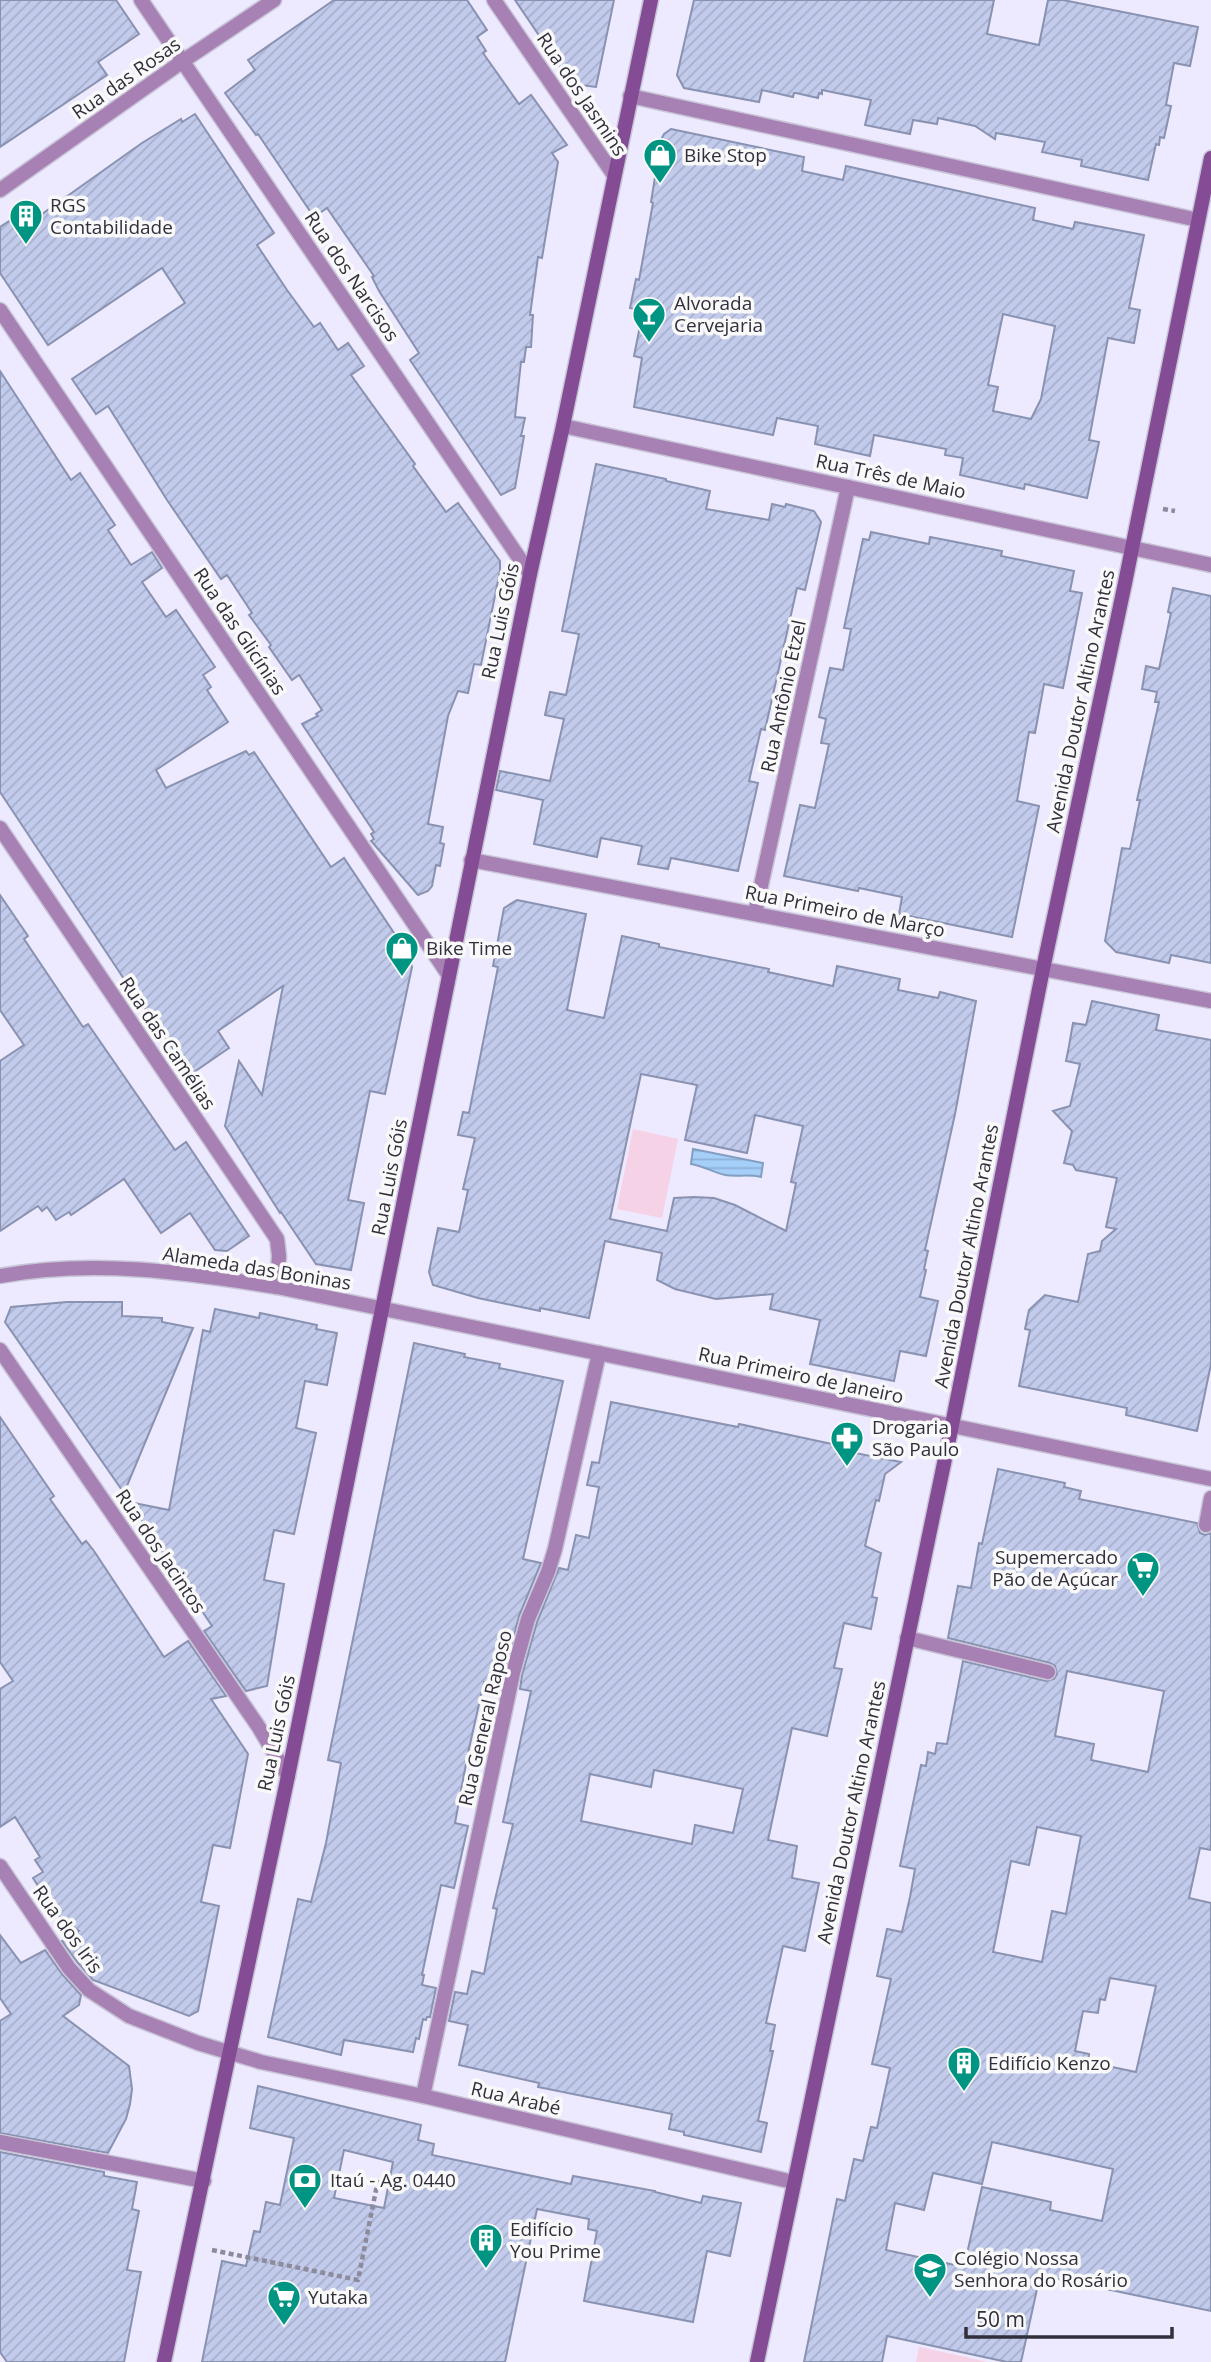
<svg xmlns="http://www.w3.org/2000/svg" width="1211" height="2362" viewBox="0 0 1211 2362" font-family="'Open Sans',sans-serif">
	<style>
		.pitch { fill: #f6d2e7 }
		.water { fill: url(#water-rules); stroke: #829ec0; stroke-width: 2 }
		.building { fill: url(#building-hatch); stroke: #8992b1; stroke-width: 2; fill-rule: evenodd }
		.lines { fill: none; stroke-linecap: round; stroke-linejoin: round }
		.lane-casing { stroke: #c8c4d7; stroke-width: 17 }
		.street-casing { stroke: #c8c4d7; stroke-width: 17 }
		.secondary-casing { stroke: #c8c4d7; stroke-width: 17 }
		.path { stroke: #8d8a9b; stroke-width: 4.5; stroke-dasharray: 5 3.5; stroke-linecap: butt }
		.lane { stroke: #a781b3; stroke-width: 14 }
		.street { stroke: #a781b3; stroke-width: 14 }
		.secondary { stroke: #844c94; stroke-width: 14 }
		.labels { text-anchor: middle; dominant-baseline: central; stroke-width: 7; stroke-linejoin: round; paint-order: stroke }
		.street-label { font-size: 19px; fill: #322f3c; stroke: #f9f9f9 }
		.poi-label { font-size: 19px; fill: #322f3c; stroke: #f9f9f9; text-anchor: start }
	</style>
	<defs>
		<pattern id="water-rules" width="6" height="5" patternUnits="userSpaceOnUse" patternTransform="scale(1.75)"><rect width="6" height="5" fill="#a5cef9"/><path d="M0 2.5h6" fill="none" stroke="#8eb1d6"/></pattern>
		<pattern id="building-hatch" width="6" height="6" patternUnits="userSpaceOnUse" patternTransform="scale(1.75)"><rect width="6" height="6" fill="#c2cbec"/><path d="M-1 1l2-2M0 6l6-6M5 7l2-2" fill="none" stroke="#a7afcb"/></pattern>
	</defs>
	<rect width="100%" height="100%" fill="#ede9fe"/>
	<g class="pitch">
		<path d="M 633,1129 L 678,1139 L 662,1218 L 617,1209 Z"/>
		<path d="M 919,2347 L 920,2347 L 988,2362 L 916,2362 Z"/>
	</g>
	<path class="water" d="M 693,1149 L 763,1163 L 761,1177 C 748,1174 737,1177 725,1175 C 713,1172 703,1166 691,1164 Z"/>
	<g class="building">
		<path d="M 0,0 L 116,0 L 139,34 L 98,62 L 107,75 L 0,147 Z"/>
		<path d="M 334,0 L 467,0 L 487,30 L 477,37 L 486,51 L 483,53 L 519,104 L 531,95 L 567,145 L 552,153 L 558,162 L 542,258 L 538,257 L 530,315 L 533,315 L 531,347 L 526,347 L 524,362 L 521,362 L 515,417 L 525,418 L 521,436 L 524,436 L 515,488 L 501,495 L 410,360 L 419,353 L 379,291 L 372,277 L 374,276 L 327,208 L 314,217 L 258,134 L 256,135 L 225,93 L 255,70 L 248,60 Z"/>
		<path d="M 515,0 L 614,0 L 596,87 L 572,84 Z"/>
		<path d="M 694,0 L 994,0 L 987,34 L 1039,45 L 1048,0 L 1063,0 L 1198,27 L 1190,66 L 1174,63 L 1166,105 L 1171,106 L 1164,138 L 1160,137 L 1159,145 L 1156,144 L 1148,180 L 1081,166 L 1082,160 L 1042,152 L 1045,142 L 996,133 L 995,139 L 975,126 L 938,118 L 937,124 L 913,120 L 910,134 L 865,125 L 871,100 L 822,90 L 822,94 L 819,93 L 818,98 L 796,93 L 794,93 L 793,97 L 762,90 L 759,102 L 684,88 L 677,75 Z"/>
		<path d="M 195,114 L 274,233 L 257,245 L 287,290 L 314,327 L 320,323 L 338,350 L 348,343 L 364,366 L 351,375 L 415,464 L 413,466 L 446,512 L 458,503 L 500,561 L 500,571 L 481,665 L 474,664 L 468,693 L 458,691 L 448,716 L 428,824 L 443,827 L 440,843 L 444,844 L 440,866 L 436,865 L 432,886 L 428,891 L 418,895 L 371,841 L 374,839 L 371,834 L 374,832 L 302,724 L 318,716 L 316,714 L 322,710 L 299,675 L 292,680 L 269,647 L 271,645 L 249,615 L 252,613 L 227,575 L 221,579 L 167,500 L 108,406 L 96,414 L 72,379 L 185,303 L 162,268 L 48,345 L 0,273 L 0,227 L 36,204 L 42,214 L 142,143 L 181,119 L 182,122 Z"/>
		<path d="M 671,129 L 804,157 L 802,171 L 843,180 L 846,166 L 1035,208 L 1033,220 L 1073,229 L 1075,222 L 1144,235 L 1129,308 L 1140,310 L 1134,343 L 1108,338 L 1089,440 L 1099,442 L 1087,498 L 1025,484 L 1024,489 L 960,475 L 963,458 L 945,455 L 946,449 L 874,435 L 870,456 L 815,444 L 818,426 L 777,418 L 773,435 L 634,407 L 642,358 L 634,356 L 643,311 L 630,308 L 636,279 L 639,280 L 653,203 L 651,202 L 661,140 L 664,134 ZM 1003,314 L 1055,326 L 1041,399 L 1031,419 L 993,411 L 998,387 L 988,385 Z"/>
		<path d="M 0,371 L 71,480 L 80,473 L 115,525 L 108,530 L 131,565 L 152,552 L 162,568 L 142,582 L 166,617 L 176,610 L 215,667 L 203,675 L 211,687 L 207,690 L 228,722 L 156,770 L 166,788 L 246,751 L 249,755 L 254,752 L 331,867 L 344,858 L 408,954 L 412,967 L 385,1094 L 370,1091 L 348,1200 L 364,1203 L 351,1270 L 316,1264 L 281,1212 L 280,1213 L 225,1126 L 239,1061 L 262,1095 L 283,986 L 218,1031 L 229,1048 L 191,1074 L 124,979 L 0,792 Z"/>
		<path d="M 596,464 L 666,479 L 666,481 L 710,491 L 706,509 L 769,520 L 772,504 L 785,507 L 786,504 L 814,511 L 821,522 L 805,590 L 797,588 L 765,730 L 761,729 L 749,781 L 758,783 L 738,871 L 671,858 L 668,869 L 638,864 L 642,846 L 601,838 L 597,857 L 534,844 L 543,800 L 496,790 L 500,771 L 550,781 L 564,719 L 545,715 L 550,692 L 566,695 L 579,634 L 562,631 Z"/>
		<path d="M 871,532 L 929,544 L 930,537 L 1002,551 L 1001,556 L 1074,571 L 1070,591 L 1082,593 L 1063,688 L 1044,684 L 1035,733 L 1029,732 L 1017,801 L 1039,806 L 1012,937 L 899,914 L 902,897 L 859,888 L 858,891 L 784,876 L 800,805 L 815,808 L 829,744 L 821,743 L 826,719 L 819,717 L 830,668 L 843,670 L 851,629 L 844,628 L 863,539 L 869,540 Z"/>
		<path d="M 1173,588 L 1211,596 L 1211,963 L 1171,955 L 1169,963 L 1116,952 L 1105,941 L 1122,848 L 1130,849 L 1140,800 L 1137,800 L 1159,702 L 1155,702 L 1157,692 L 1142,689 L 1146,666 L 1159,669 L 1171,613 L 1168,612 Z"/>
		<path d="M 0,895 L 28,936 L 24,939 L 83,1027 L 88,1024 L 175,1150 L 186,1142 L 249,1236 L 227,1251 L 215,1250 L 190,1213 L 161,1233 L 124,1179 L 71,1215 L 69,1212 L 56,1220 L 47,1207 L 42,1211 L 38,1206 L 0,1231 L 0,1061 L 24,1045 L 0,1010 Z"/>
		<path d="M 517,900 L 586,914 L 567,1010 L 604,1018 L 622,936 L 659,944 L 659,947 L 769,969 L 768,972 L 833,986 L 837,966 L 900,979 L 898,990 L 938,998 L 940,992 L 976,1001 L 955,1114 L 925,1250 L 928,1251 L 924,1269 L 926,1270 L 920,1297 L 938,1301 L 926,1356 L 900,1351 L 894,1381 L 810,1364 L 820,1320 L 770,1309 L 773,1294 L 716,1299 L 675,1289 L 657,1280 L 662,1253 L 605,1241 L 589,1318 L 540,1308 L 540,1311 L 478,1298 L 433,1285 L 429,1272 L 438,1228 L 459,1232 L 468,1190 L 463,1189 L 475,1138 L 458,1135 L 463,1112 L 469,1113 L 498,967 L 493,966 L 504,908 ZM 641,1074 L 697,1085 L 685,1140 L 747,1153 L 755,1115 L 803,1126 L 791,1182 L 796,1183 L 786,1231 L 735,1205 L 714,1198 L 694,1197 L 674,1198 L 667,1231 L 610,1219 Z"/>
		<path d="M 1092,1001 L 1159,1015 L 1156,1030 L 1211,1040 L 1211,1364 L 1197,1431 L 1126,1415 L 1127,1408 L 1019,1386 L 1030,1330 L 1025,1329 L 1029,1310 L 1045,1295 L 1078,1302 L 1088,1254 L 1100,1251 L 1102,1241 L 1116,1229 L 1106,1227 L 1117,1178 L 1076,1170 L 1073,1165 L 1064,1163 L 1072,1131 L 1053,1111 L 1070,1106 L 1080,1064 L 1066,1061 L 1069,1046 L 1073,1023 L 1086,1025 Z"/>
		<path d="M 67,1302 L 122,1302 L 122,1316 L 162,1318 L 162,1322 L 193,1328 L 124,1493 L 5,1322 L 11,1307 Z"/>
		<path d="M 215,1309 L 259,1318 L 260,1313 L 317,1325 L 316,1329 L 337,1333 L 327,1385 L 305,1381 L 296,1428 L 316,1433 L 294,1534 L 274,1530 L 264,1580 L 284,1584 L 267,1686 L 246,1691 L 204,1631 L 212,1626 L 129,1502 L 169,1510 L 203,1330 L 210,1332 Z"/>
		<path d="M 414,1343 L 465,1354 L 464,1357 L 500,1364 L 499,1368 L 563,1381 L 523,1559 L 541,1563 L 519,1616 L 501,1685 L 484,1682 L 468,1753 L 455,1823 L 468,1826 L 454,1888 L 441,1885 L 422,1975 L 424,1975 L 422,1985 L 436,1988 L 430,2017 L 427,2017 L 426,2020 L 423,2019 L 419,2039 L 416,2038 L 413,2052 L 344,2040 L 341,2055 L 268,2037 L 298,1899 L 311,1902 L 326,1843 L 341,1763 L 328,1760 Z"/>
		<path d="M 611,1402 L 738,1427 L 739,1424 L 832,1444 L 834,1433 L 858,1438 L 855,1453 L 901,1462 L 885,1474 L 879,1501 L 876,1500 L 865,1546 L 881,1553 L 872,1597 L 877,1598 L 871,1629 L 844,1623 L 834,1668 L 842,1669 L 827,1736 L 792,1728 L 768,1840 L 797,1846 L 792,1878 L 819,1883 L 805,1951 L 783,1946 L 766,2023 L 775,2025 L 770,2051 L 773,2051 L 758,2121 L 767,2123 L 761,2152 L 684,2135 L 684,2132 L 669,2129 L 672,2114 L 538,2087 L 539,2083 L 459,2065 L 468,2025 L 449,2021 L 455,1992 L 467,1994 L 472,1971 L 484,1974 L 497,1909 L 493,1908 L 513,1824 L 503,1822 L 531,1691 L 520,1689 L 522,1675 L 537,1622 L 559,1568 L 568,1570 L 576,1535 L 589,1538 L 599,1487 L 587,1485 L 592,1462 L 599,1463 ZM 654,1770 L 743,1789 L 733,1833 L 695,1825 L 692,1844 L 581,1821 L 590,1774 L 651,1787 Z"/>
		<path d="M 0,1417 L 54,1496 L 50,1499 L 82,1544 L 86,1541 L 94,1551 L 164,1657 L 188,1641 L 226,1696 L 211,1699 L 248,1754 L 230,1848 L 213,1845 L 201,1902 L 219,1906 L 198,2011 L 189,2016 L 93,1980 L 77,1962 L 62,1941 L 79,1931 L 57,1915 L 33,1878 L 43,1872 L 35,1860 L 40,1857 L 15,1817 L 0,1827 L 0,1689 L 13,1681 L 0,1662 Z"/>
		<path d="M 998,1469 L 1065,1483 L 1064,1487 L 1081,1491 L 1079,1499 L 1197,1523 L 1200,1533 L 1205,1535 L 1211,1533 L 1211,1850 L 1200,1848 L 1189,1898 L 1211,1903 L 1211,2311 L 1053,2278 L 1052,2283 L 1039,2280 L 1021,2362 L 1007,2362 L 887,2336 L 882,2362 L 804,2362 L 837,2199 L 845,2201 L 854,2159 L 863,2161 L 871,2127 L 877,2128 L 890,2068 L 872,2064 L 891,1979 L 877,1976 L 887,1929 L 902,1932 L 910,1897 L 915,1869 L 900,1866 L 921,1765 L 926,1766 L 928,1752 L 935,1754 L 937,1743 L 947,1744 L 963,1661 L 1046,1681 L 1054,1679 L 1057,1674 L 1055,1666 L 1050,1663 L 948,1638 L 958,1586 L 971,1588 L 979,1543 L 982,1544 ZM 1067,1671 L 1164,1691 L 1148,1772 L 1091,1760 L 1094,1744 L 1055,1736 ZM 1037,1827 L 1081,1836 L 1066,1914 L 1052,1911 L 1042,1962 L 993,1952 L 1011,1861 L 1029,1865 ZM 1110,1978 L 1156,1986 L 1136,2072 L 1088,2062 L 1089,2054 L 1075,2051 L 1083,2011 L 1098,2013 L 1100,1999 L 1105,2000 ZM 992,2142 L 1113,2169 L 1102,2221 L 1050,2210 L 1051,2202 L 982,2187 L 964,2267 L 886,2250 L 895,2203 L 924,2210 L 933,2173 L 982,2184 Z"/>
		<path d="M 0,1935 L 21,1963 L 45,1950 L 62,1974 L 81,1995 L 79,2005 L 63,2016 L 129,2066 L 132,2089 L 130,2104 L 126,2119 L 108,2153 L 0,2133 L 0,2021 L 11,2014 L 0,1998 Z"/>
		<path d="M 258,2086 L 421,2125 L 418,2140 L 434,2144 L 432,2155 L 571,2184 L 573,2176 L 655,2191 L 655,2192 L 701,2203 L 703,2196 L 741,2203 L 730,2256 L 707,2251 L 693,2322 L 584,2301 L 597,2231 L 588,2229 L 589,2219 L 537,2209 L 505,2362 L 202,2362 L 222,2261 L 246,2266 L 254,2231 L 260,2232 L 266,2202 L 280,2205 L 294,2138 L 250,2128 ZM 344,2150 L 393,2162 L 384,2208 L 334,2198 Z"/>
		<path d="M 0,2152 L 104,2172 L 104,2176 L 137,2182 L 132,2209 L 139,2211 L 127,2270 L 141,2272 L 124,2362 L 7,2362 L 0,2352 Z"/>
	</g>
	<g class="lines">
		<defs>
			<g id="lane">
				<path d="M 1206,1525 L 1211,1498"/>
				<path d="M 0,2142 L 204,2181"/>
			</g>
			<g id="street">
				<path d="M 141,0 L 530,574"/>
				<path d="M 494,0 L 614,175"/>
				<path d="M 630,96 L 1198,220"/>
				<path d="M 0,190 L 183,61 L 274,0"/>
				<path d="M 0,310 L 448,974"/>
				<path d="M 563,426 L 1211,565"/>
				<path d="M 0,828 L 277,1239 L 279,1256 L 277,1287"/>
				<path d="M 471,860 L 1211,1001"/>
				<path d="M 755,913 L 848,487"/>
				<path d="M 0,1276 C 92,1259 185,1272 277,1287 L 1211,1479"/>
				<path d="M 0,1350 L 258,1726 L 288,1776"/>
				<path d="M 907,1638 L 1048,1672"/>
				<path d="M 0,1866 L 69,1968 L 89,1990 L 129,2016 L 198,2043 L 261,2062 L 423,2096 L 793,2182"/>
				<path d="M 423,2096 L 513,1673 L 528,1619 L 548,1572 L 555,1549 L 599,1353"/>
			</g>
			<g id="secondary">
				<path d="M 164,2362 L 288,1776 L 530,574 L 563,426 L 651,0"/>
				<path d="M 757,2362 L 952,1425 L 1043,969 L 1125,583 L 1211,158"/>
			</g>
		</defs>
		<use href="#lane" class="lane-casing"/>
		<use href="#street" class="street-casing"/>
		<use href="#secondary" class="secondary-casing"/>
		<g class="path">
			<path d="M 1163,509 L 1175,511"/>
			<path d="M 212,2250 L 358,2280 L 378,2180"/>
		</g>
		<use href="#lane" class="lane"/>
		<use href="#street" class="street"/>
		<use href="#secondary" class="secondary"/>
	</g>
	<defs>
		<symbol id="shop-pin" viewBox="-11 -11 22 30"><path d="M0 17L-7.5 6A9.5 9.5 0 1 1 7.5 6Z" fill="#009483" stroke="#f9f9f9"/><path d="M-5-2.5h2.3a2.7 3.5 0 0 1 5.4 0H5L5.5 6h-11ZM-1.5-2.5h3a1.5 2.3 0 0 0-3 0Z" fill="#fff"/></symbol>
		<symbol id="building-pin" viewBox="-11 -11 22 30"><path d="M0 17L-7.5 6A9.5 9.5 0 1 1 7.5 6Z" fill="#009483" stroke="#f9f9f9"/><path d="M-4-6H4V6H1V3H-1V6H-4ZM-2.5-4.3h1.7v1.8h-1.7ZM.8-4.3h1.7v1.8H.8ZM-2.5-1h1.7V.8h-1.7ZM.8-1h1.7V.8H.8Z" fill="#fff"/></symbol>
		<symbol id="bar-pin" viewBox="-11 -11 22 30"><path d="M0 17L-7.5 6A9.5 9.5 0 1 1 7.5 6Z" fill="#009483" stroke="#f9f9f9"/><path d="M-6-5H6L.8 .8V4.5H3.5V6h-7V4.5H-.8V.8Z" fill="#fff"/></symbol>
		<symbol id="pharmacy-pin" viewBox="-11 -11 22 30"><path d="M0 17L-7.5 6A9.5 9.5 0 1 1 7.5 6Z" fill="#009483" stroke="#f9f9f9"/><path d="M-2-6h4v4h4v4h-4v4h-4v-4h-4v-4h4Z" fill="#fff"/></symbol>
		<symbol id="supermarket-pin" viewBox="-11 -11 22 30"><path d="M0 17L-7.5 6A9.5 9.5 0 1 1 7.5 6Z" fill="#009483" stroke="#f9f9f9"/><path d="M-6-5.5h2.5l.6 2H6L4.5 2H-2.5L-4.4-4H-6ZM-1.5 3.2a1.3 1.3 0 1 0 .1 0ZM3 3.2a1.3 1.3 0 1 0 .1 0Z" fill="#fff"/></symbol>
		<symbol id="bank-pin" viewBox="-11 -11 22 30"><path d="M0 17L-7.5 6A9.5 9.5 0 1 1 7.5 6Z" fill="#009483" stroke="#f9f9f9"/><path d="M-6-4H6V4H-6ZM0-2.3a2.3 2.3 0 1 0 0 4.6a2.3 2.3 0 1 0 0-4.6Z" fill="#fff"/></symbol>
		<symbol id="school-pin" viewBox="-11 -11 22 30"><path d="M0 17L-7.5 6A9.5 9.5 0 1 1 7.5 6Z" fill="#009483" stroke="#f9f9f9"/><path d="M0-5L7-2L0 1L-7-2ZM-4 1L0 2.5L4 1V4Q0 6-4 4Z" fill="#fff"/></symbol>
	</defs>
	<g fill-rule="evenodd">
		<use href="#shop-pin" x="641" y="136" width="38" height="52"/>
		<use href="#building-pin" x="7" y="197" width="38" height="52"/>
		<use href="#bar-pin" x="630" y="295" width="38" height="52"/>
		<use href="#shop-pin" x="383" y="929" width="38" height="52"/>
		<use href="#pharmacy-pin" x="828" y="1419" width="38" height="52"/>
		<use href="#supermarket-pin" x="1124" y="1549" width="38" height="52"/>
		<use href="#building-pin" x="945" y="2044" width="38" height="52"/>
		<use href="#bank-pin" x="286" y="2161" width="38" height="52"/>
		<use href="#building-pin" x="467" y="2221" width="38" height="52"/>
		<use href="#school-pin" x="911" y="2250" width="38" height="52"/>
		<use href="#supermarket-pin" x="265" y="2278" width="38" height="52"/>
	</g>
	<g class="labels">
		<g class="street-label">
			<text transform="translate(126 78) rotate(-35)">Rua das Rosas</text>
			<text transform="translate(582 94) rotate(56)">Rua dos Jasmins</text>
			<text transform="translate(352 276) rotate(56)">Rua dos Narcisos</text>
			<text transform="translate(891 476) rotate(12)">Rua Três de Maio</text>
			<text transform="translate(500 621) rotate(-78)">Rua Luis Góis</text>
			<text transform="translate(240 631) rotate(56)">Rua das Glicínias</text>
			<text transform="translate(783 696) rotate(-78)">Rua Antônio Etzel</text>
			<text transform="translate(1080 701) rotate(-78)">Avenida Doutor Altino Arantes</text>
			<text transform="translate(845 911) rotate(11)">Rua Primeiro de Março</text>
			<text transform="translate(168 1043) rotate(56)">Rua das Camélias</text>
			<text transform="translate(389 1177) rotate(-79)">Rua Luis Góis</text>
			<text transform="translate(966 1256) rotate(-79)">Avenida Doutor Altino Arantes</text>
			<text transform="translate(257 1268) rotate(9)">Alameda das Boninas</text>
			<text transform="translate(801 1375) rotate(12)">Rua Primeiro de Janeiro</text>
			<text transform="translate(161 1551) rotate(56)">Rua dos Jacintos</text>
			<text transform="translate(485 1718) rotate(-77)">Rua General Raposo</text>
			<text transform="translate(276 1733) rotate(-78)">Rua Luis Góis</text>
			<text transform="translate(851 1812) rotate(-78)">Avenida Doutor Altino Arantes</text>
			<text transform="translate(68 1929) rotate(54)">Rua dos Iris</text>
			<text transform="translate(516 2098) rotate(13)">Rua Arabé</text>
		</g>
		<g class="poi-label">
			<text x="684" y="155">Bike Stop</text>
			<text x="50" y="205">RGS<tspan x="50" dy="22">Contabilidade</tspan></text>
			<text x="674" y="303">Alvorada<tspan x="674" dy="22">Cervejaria</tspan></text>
			<text x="426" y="948">Bike Time</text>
			<text x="872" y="1427">Drogaria<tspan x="872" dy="22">São Paulo</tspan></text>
			<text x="1118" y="1557" text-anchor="end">Supemercado<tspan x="1118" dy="22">Pão de Açúcar</tspan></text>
			<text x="988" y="2063">Edifício Kenzo</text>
			<text x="330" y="2180">Itaú - Ag. 0440</text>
			<text x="510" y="2229">Edifício<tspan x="510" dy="22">You Prime</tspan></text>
			<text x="954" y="2258">Colégio Nossa<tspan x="954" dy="22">Senhora do Rosário</tspan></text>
			<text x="308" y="2297">Yutaka</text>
		</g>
	</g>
	<path d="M966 2327v10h206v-10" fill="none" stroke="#322f3c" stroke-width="3.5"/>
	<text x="976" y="2327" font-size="21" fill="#322f3c" stroke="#f9f9f9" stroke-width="5" paint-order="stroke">50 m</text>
</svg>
